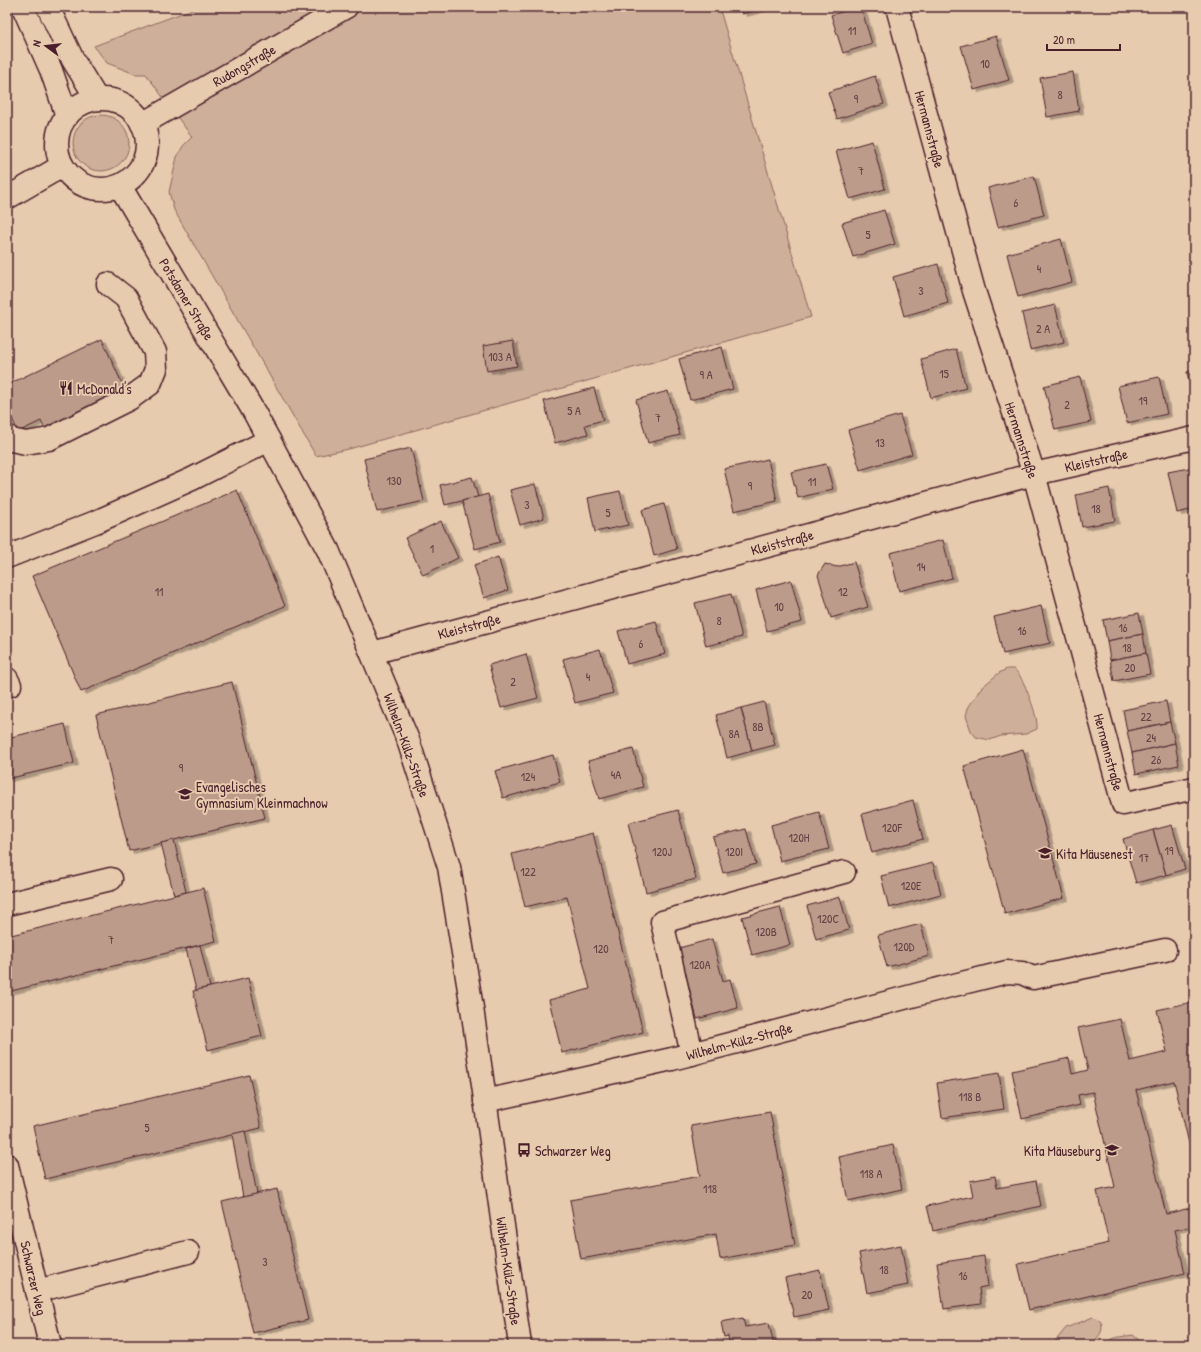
<svg xmlns="http://www.w3.org/2000/svg" width="1201" height="1352" viewBox="0 0 1201 1352" font-family="'Patrick Hand',sans-serif">
	<style>
		.green { fill: #ceaf99; stroke: #8c6762 }
		.building { fill: #bc9b8a; stroke: #4a1f2b; filter: url(#shadow) }
		.lines { fill: none; stroke-linecap: round; stroke-linejoin: round }
		.minor-casing { stroke: #4a1f2b; stroke-width: 25 }
		.major-casing { stroke: #4a1f2b; stroke-width: 25 }
		.minor { stroke: #e7cbae; stroke-width: 22 }
		.major { stroke: #e7cbae; stroke-width: 22 }
		.labels { text-anchor: middle; dominant-baseline: central; stroke-width: 4; stroke-linejoin: round; paint-order: stroke }
		.number-label { font-size: 12px; fill: #663e43 }
		.street-label { font-size: 14px; fill: #4a1f2b; stroke: #e7cbae }
		.poi-label { font-size: 14px; fill: #4a1f2b; stroke: #e7cbae; text-anchor: start }
	</style>
	<defs>
		<filter id="shadow"><feDropShadow dx="4.5" dy="2.5" stdDeviation="0" flood-color="#0004"/></filter>
	</defs>
	<rect width="100%" height="100%" fill="#e7cbae"/>
	<filter id="ink" filterUnits="userSpaceOnUse"><feTurbulence type="fractalNoise" baseFrequency=".025" numOctaves="2"/><feDisplacementMap in="SourceGraphic" scale="8" xChannelSelector="R" yChannelSelector="G"/><feConvolveMatrix kernelMatrix="1 2 1 2 8 2 1 2 1" color-interpolation-filters="sRGB"/></filter>
	<g filter="url(#ink)">
		<g class="green">
			<path d="M 198,7 L 719,7 L 811,317 L 349,449 L 316,456 L 174,210 L 169,192 L 177,157 L 183,146 L 192,137 L 146,74 L 135,74 L 107,63 L 94,46 Z"/>
			<circle cx="101" cy="143" r="28"/>
			<path d="M 1007,669 L 1014,669 C 1016,671 1019,674 1020,676 C 1026,686 1039,719 1037,729 L 1026,734 L 1001,736 L 990,740 L 976,737 L 971,731 L 966,716 L 968,708 L 981,688 L 999,673 Z"/>
			<path d="M 1093,1317 L 1096,1318 L 1101,1322 C 1105,1333 1097,1337 1091,1345 L 1052,1345 L 1066,1328 Z"/>
			<path d="M 1133,1335 L 1139,1340 L 1139,1345 L 1105,1345 C 1112,1336 1122,1337 1133,1335 Z"/>
		</g>
		<g class="building">
			<path d="M 740,7 L 768,7 L 742,14 Z"/>
			<path d="M 859,7 L 861,7 L 872,44 L 843,53 L 831,15 Z"/>
			<path d="M 996,36 L 1009,80 L 974,90 L 961,46 Z"/>
			<path d="M 1073,72 L 1079,111 L 1047,117 L 1040,78 Z"/>
			<path d="M 875,76 L 884,104 L 837,119 L 828,92 Z"/>
			<path d="M 872,141 L 885,189 L 850,199 L 836,151 Z"/>
			<path d="M 1034,176 L 1044,215 L 998,227 L 988,188 Z"/>
			<path d="M 884,210 L 895,244 L 853,257 L 842,223 Z"/>
			<path d="M 1061,239 L 1072,282 L 1018,297 L 1007,254 Z"/>
			<path d="M 938,264 L 948,303 L 904,316 L 893,277 Z"/>
			<path d="M 1055,305 L 1064,342 L 1030,350 L 1022,313 Z"/>
			<path d="M 102,339 L 125,390 L 45,429 L 41,421 L 18,432 L 7,407 L 7,385 Z"/>
			<path d="M 513,341 L 517,366 L 487,371 L 483,346 Z"/>
			<path d="M 722,347 L 733,389 L 690,400 L 679,359 Z"/>
			<path d="M 956,349 L 966,388 L 931,398 L 921,359 Z"/>
			<path d="M 1194,370 L 1194,404 L 1187,372 Z"/>
			<path d="M 1080,377 L 1091,422 L 1055,430 L 1044,386 Z"/>
			<path d="M 1159,377 L 1167,414 L 1127,423 L 1118,386 Z"/>
			<path d="M 594,388 L 603,420 L 585,425 L 588,434 L 555,443 L 544,401 Z"/>
			<path d="M 668,391 L 680,435 L 648,443 L 636,400 Z"/>
			<path d="M 900,415 L 912,454 L 860,470 L 848,430 Z"/>
			<path d="M 411,448 L 424,501 L 377,512 L 364,459 Z"/>
			<path d="M 768,459 L 777,501 L 734,511 L 724,469 Z"/>
			<path d="M 826,464 L 833,489 L 798,498 L 791,472 Z"/>
			<path d="M 1194,467 L 1194,509 L 1177,513 L 1168,472 Z"/>
			<path d="M 472,477 L 478,497 L 445,505 L 440,485 Z"/>
			<path d="M 535,484 L 544,518 L 520,525 L 510,490 Z"/>
			<path d="M 1109,488 L 1115,521 L 1082,527 L 1076,495 Z"/>
			<path d="M 237,490 L 285,606 L 81,692 L 32,576 Z"/>
			<path d="M 620,491 L 628,525 L 595,532 L 588,498 Z"/>
			<path d="M 488,494 L 500,542 L 475,549 L 462,501 Z"/>
			<path d="M 664,504 L 677,549 L 654,556 L 642,510 Z"/>
			<path d="M 441,521 L 458,558 L 423,575 L 405,538 Z"/>
			<path d="M 943,540 L 952,578 L 899,591 L 890,553 Z"/>
			<path d="M 498,557 L 508,590 L 484,598 L 474,565 Z"/>
			<path d="M 854,562 L 868,607 L 831,618 L 818,575 L 825,564 L 837,567 Z"/>
			<path d="M 791,580 L 802,622 L 767,631 L 756,590 Z"/>
			<path d="M 731,594 L 742,637 L 706,646 L 695,603 Z"/>
			<path d="M 1041,606 L 1050,643 L 1003,654 L 994,617 Z"/>
			<path d="M 1139,613 L 1143,634 L 1107,641 L 1103,620 Z"/>
			<path d="M 656,621 L 665,654 L 627,664 L 618,631 Z"/>
			<path d="M 1143,634 L 1146,653 L 1110,660 L 1107,641 Z"/>
			<path d="M 600,649 L 613,693 L 575,703 L 563,659 Z"/>
			<path d="M 1146,653 L 1150,674 L 1114,681 L 1110,660 Z"/>
			<path d="M 526,654 L 538,698 L 501,708 L 489,665 Z"/>
			<path d="M 232,682 L 265,818 L 129,851 L 96,715 Z"/>
			<path d="M 1166,701 L 1170,722 L 1127,731 L 1123,710 Z"/>
			<path d="M 764,702 L 775,745 L 752,751 L 741,708 Z"/>
			<path d="M 741,708 L 752,751 L 727,758 L 716,715 Z"/>
			<path d="M 1170,722 L 1175,743 L 1132,753 L 1127,731 Z"/>
			<path d="M 65,724 L 74,763 L 7,779 L 7,738 Z"/>
			<path d="M 1175,743 L 1179,765 L 1136,774 L 1132,753 Z"/>
			<path d="M 633,749 L 643,787 L 599,799 L 588,761 Z"/>
			<path d="M 1023,749 L 1064,898 L 1005,914 L 964,766 Z"/>
			<path d="M 553,755 L 560,782 L 503,798 L 495,771 Z"/>
			<path d="M 913,800 L 923,839 L 872,853 L 862,814 Z"/>
			<path d="M 678,810 L 696,879 L 646,892 L 628,823 Z"/>
			<path d="M 819,812 L 829,849 L 780,861 L 771,825 Z"/>
			<path d="M 1172,825 L 1185,869 L 1166,875 L 1153,830 Z"/>
			<path d="M 746,829 L 756,864 L 723,873 L 713,837 Z"/>
			<path d="M 1153,830 L 1166,875 L 1136,883 L 1123,839 Z"/>
			<path d="M 593,833 L 643,1032 L 562,1053 L 549,1000 L 590,989 L 567,897 L 525,907 L 512,854 Z"/>
			<path d="M 174,840 L 186,892 L 174,895 L 161,843 Z"/>
			<path d="M 933,863 L 941,894 L 889,908 L 881,876 Z"/>
			<path d="M 203,888 L 216,941 L 7,992 L 7,936 Z"/>
			<path d="M 840,897 L 849,930 L 816,939 L 807,906 Z"/>
			<path d="M 780,907 L 790,945 L 752,955 L 742,917 Z"/>
			<path d="M 921,924 L 929,956 L 887,967 L 878,935 Z"/>
			<path d="M 712,939 L 723,981 L 730,979 L 738,1008 L 697,1019 L 679,948 Z"/>
			<path d="M 200,945 L 210,987 L 196,990 L 186,949 Z"/>
			<path d="M 248,978 L 262,1036 L 208,1050 L 193,991 Z"/>
			<path d="M 1192,1002 L 1194,1009 L 1194,1164 L 1174,1081 L 1136,1090 L 1166,1214 L 1194,1207 L 1194,1226 L 1175,1230 L 1185,1273 L 1029,1310 L 1018,1264 L 1109,1243 L 1097,1191 L 1115,1187 L 1093,1092 L 1078,1095 L 1080,1105 L 1022,1119 L 1012,1071 L 1069,1058 L 1072,1074 L 1088,1070 L 1078,1028 L 1120,1019 L 1130,1061 L 1167,1052 L 1157,1010 Z"/>
			<path d="M 999,1073 L 1004,1109 L 942,1118 L 937,1083 Z"/>
			<path d="M 249,1075 L 261,1128 L 45,1179 L 33,1126 Z"/>
			<path d="M 770,1112 L 795,1245 L 720,1259 L 716,1234 L 581,1259 L 570,1200 L 700,1176 L 691,1126 Z"/>
			<path d="M 245,1131 L 257,1194 L 243,1197 L 232,1134 Z"/>
			<path d="M 893,1145 L 902,1189 L 848,1201 L 839,1157 Z"/>
			<path d="M 995,1176 L 997,1188 L 1036,1181 L 1041,1206 L 933,1231 L 927,1206 L 973,1196 L 970,1181 Z"/>
			<path d="M 277,1189 L 308,1320 L 253,1333 L 222,1202 Z"/>
			<path d="M 901,1245 L 908,1285 L 867,1293 L 859,1253 Z"/>
			<path d="M 984,1256 L 988,1286 L 979,1288 L 981,1304 L 944,1309 L 937,1263 Z"/>
			<path d="M 820,1270 L 829,1310 L 794,1317 L 785,1278 Z"/>
			<path d="M 743,1318 L 745,1327 L 769,1323 L 773,1342 L 777,1341 L 778,1345 L 730,1345 L 728,1336 L 724,1337 L 721,1322 Z"/>
		</g>
		<g class="lines">
			<defs>
				<g id="minor">
					<path d="M 23,7 L 51,70 L 67,116"/>
					<path d="M 48,7 L 73,60 L 97,99"/>
					<path d="M 897,7 L 974,291 L 1034,474 L 1123,804 L 1194,788"/>
					<path d="M 120,186 L 254,412 L 328,550 L 408,740 L 449,867 L 472,1008 L 520,1345"/>
					<path d="M 7,436 L 11,440 L 26,443 L 49,439 L 129,399 L 150,384 L 156,369 L 155,352 L 126,298 L 108,284"/>
					<path d="M 7,557 L 98,521 L 192,479 L 269,440"/>
					<path d="M 372,653 L 1034,474 L 1194,438"/>
					<path d="M 7,679 L 10,685"/>
					<path d="M 7,904 L 111,879"/>
					<path d="M 692,1054 L 662,922 L 844,872"/>
					<path d="M 485,1101 L 672,1059 L 946,987 L 1007,972 L 1022,973 L 1033,978 L 1165,950"/>
					<path d="M 7,1165 L 50,1345"/>
					<path d="M 37,1291 L 188,1252"/>
				</g>
				<g id="major">
					<circle cx="102" cy="144" r="45"/>
					<path d="M 142,124 L 346,7"/>
					<path d="M 7,198 L 62,166"/>
				</g>
			</defs>
			<use href="#minor" class="minor-casing"/>
			<use href="#major" class="major-casing"/>
			<use href="#minor" class="minor"/>
			<use href="#major" class="major"/>
		</g>
	</g>
	<defs>
		<symbol id="restaurant-bare" viewBox="-9 -9 18 18"><path d="M-5-6h1v4h1v-4h1v4h1v-4h1v5L-1.5 .5V6h-2V.5L-5-1ZM5-6V6H3V1.5H1.5Q1.5-4 5-6Z" fill="#4a1f2b" stroke="#e7cbae" stroke-width="2.5" paint-order="stroke"/></symbol>
		<symbol id="school-bare" viewBox="-9 -9 18 18"><path d="M0-5L7-2L0 1L-7-2ZM-4 1L0 2.5L4 1V4Q0 6-4 4Z" fill="#4a1f2b" stroke="#e7cbae" stroke-width="2.5" paint-order="stroke"/></symbol>
		<symbol id="bus-bare" viewBox="-9 -9 18 18"><path d="M-5-6H5V4H4V6H2V4H-2V6H-4V4H-5ZM-3.5-4V0h7V-4ZM-3.5 1.2v1.5H-2V1.2ZM2 1.2v1.5H3.5V1.2Z" fill="#4a1f2b" stroke="#e7cbae" stroke-width="2.5" paint-order="stroke"/></symbol>
	</defs>
	<g fill-rule="evenodd">
		<use href="#restaurant-bare" x="56" y="378" width="20" height="20"/>
		<use href="#school-bare" x="175" y="784" width="20" height="20"/>
		<use href="#school-bare" x="1035" y="843" width="20" height="20"/>
		<use href="#bus-bare" x="514" y="1140" width="20" height="20"/>
		<use href="#school-bare" x="1102" y="1140" width="20" height="20"/>
	</g>
	<g class="labels">
		<g class="number-label">
			<text x="852" y="30">11</text>
			<text x="985" y="63">10</text>
			<text x="1060" y="94">8</text>
			<text x="856" y="98">9</text>
			<text x="861" y="170">7</text>
			<text x="1016" y="202">6</text>
			<text x="868" y="234">5</text>
			<text x="1039" y="268">4</text>
			<text x="921" y="290">3</text>
			<text x="1043" y="328">2 A</text>
			<text x="500" y="356">103 A</text>
			<text x="944" y="373">15</text>
			<text x="706" y="374">9 A</text>
			<text x="1143" y="400">19</text>
			<text x="1067" y="404">2</text>
			<text x="574" y="410">5 A</text>
			<text x="658" y="417">7</text>
			<text x="880" y="442">13</text>
			<text x="394" y="480">130</text>
			<text x="812" y="481">11</text>
			<text x="750" y="485">9</text>
			<text x="527" y="504">3</text>
			<text x="1096" y="508">18</text>
			<text x="608" y="512">5</text>
			<text x="432" y="548">1</text>
			<text x="921" y="566">14</text>
			<text x="159" y="591">11</text>
			<text x="843" y="591">12</text>
			<text x="779" y="606">10</text>
			<text x="719" y="620">8</text>
			<text x="1123" y="627">16</text>
			<text x="1022" y="630">16</text>
			<text x="641" y="643">6</text>
			<text x="1127" y="647">18</text>
			<text x="1130" y="667">20</text>
			<text x="588" y="676">4</text>
			<text x="513" y="681">2</text>
			<text x="1146" y="716">22</text>
			<text x="758" y="726">8B</text>
			<text x="734" y="733">8A</text>
			<text x="1151" y="737">24</text>
			<text x="1156" y="759">26</text>
			<text x="181" y="767">9</text>
			<text x="616" y="774">4A</text>
			<text x="528" y="776">124</text>
			<text x="892" y="827">120F</text>
			<text x="799" y="837">120H</text>
			<text x="1169" y="850">19</text>
			<text x="662" y="851">120J</text>
			<text x="734" y="851">120I</text>
			<text x="1144" y="857">17</text>
			<text x="528" y="871">122</text>
			<text x="911" y="885">120E</text>
			<text x="828" y="918">120C</text>
			<text x="766" y="931">120B</text>
			<text x="111" y="939">7</text>
			<text x="904" y="946">120D</text>
			<text x="601" y="948">120</text>
			<text x="700" y="964">120A</text>
			<text x="970" y="1096">118 B</text>
			<text x="147" y="1127">5</text>
			<text x="871" y="1173">118 A</text>
			<text x="710" y="1188">118</text>
			<text x="265" y="1261">3</text>
			<text x="884" y="1269">18</text>
			<text x="963" y="1275">16</text>
			<text x="807" y="1294">20</text>
		</g>
		<g class="street-label">
			<text transform="translate(244 65) rotate(-30)">Rudongstraße</text>
			<text transform="translate(930 129) rotate(75)">Hermannstraße</text>
			<text transform="translate(187 299) rotate(59)">Potsdamer Straße</text>
			<text transform="translate(1022 440) rotate(72)">Hermannstraße</text>
			<text transform="translate(1096 460) rotate(-13)">Kleiststraße</text>
			<text transform="translate(782 542) rotate(-15)">Kleiststraße</text>
			<text transform="translate(469 626) rotate(-15)">Kleiststraße</text>
			<text transform="translate(407 745) rotate(70)">Wilhelm-Külz-Straße</text>
			<text transform="translate(1109 752) rotate(75)">Hermannstraße</text>
			<text transform="translate(739 1041) rotate(-15)">Wilhelm-Külz-Straße</text>
			<text transform="translate(509 1271) rotate(82)">Wilhelm-Külz-Straße</text>
			<text transform="translate(34 1278) rotate(77)">Schwarzer Weg</text>
		</g>
		<g class="poi-label">
			<text x="77" y="388">McDonald's</text>
			<text x="196" y="786">Evangelisches<tspan x="196" dy="16">Gymnasium Kleinmachnow</tspan></text>
			<text x="1056" y="853">Kita Mäusenest</text>
			<text x="535" y="1150">Schwarzer Weg</text>
			<text x="1101" y="1150" text-anchor="end">Kita Mäuseburg</text>
		</g>
	</g>
	<rect width="1201" height="1352" fill="none" stroke="#e7cbae" stroke-width="24"/>
	<rect x="12" y="12" width="1177" height="1328" fill="none" stroke="#4a1f2b" stroke-width="1.5" filter="url(#ink)"/>
	<g transform="translate(46 46) rotate(285)" stroke="#e7cbae" stroke-width="3" paint-order="stroke">
	<path d="M0-3L7 15L0 10L-7 15Z" fill="#4a1f2b"/>
	<text y="-6" font-size="11" font-weight="bold" text-anchor="middle" fill="#4a1f2b">N</text>
	</g>
	<path d="M1047 44v6h73v-6" fill="none" stroke="#4a1f2b" stroke-width="2"/>
	<text x="1053" y="44" font-size="12" fill="#4a1f2b" stroke="#e7cbae" stroke-width="3" paint-order="stroke">20 m</text>
</svg>
